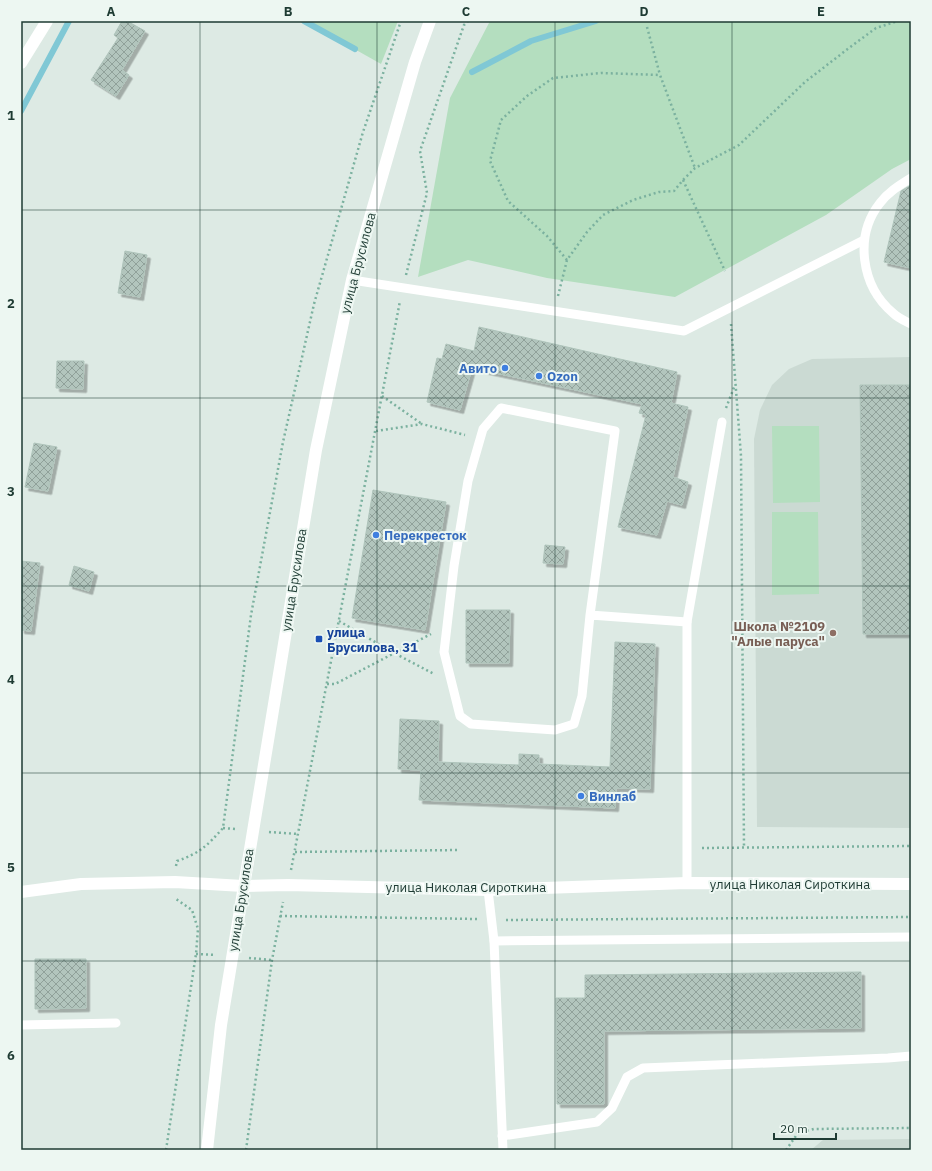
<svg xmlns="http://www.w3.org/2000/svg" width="932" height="1171" viewBox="0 0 932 1171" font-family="'IBM Plex Sans',sans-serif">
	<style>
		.built { fill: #cbdad3 }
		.green { fill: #b4debf }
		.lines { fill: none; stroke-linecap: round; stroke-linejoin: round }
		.stream { stroke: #80c8d5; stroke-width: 6 }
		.building { fill: url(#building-cross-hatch); stroke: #afc4bb; filter: url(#shadow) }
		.path { stroke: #7bb19f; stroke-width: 2.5; stroke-dasharray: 2 3; stroke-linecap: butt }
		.lane { stroke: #fff; stroke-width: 9 }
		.street { stroke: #fff; stroke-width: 12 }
		.secondary { stroke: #fff; stroke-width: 12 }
		.grid { fill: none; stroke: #1e3b33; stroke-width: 1; stroke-opacity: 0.55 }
		.shop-dot { fill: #3f7fe0; stroke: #edf7f2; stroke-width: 1.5 }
		.education-dot { fill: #8d6e63; stroke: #edf7f2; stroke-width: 1.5 }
		.transit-dot { fill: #1a4fb4; stroke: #edf7f2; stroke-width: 1.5 }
		.labels { text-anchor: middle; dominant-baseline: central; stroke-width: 4; stroke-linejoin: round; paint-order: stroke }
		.street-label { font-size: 13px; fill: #1e3b33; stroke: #edf7f2 }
		.shop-label { font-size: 13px; font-weight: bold; fill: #366cbe; stroke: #edf7f2; text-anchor: start }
		.education-label { font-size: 13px; font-weight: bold; fill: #785e54; stroke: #edf7f2; text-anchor: end }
		.transit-label { font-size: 13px; font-weight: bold; fill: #164399; stroke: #edf7f2; text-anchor: start }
		.neatline { fill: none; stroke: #1e3b33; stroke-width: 1.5 }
		.grid-label { font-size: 13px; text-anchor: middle; font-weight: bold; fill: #1e3b33 }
	</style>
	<defs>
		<pattern id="building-cross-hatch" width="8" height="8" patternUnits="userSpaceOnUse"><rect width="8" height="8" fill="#b2c5bd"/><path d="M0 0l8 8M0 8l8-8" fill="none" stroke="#90a19a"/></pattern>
		<filter id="shadow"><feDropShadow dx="3.5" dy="3.5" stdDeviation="0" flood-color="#0004"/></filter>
	</defs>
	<rect width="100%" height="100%" fill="#ddeae4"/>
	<g class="built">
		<path d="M 911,357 L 911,828 L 757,827 L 754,439 L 760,410 L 772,385 L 789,369 L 812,359 Z"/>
		<path d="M 911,1139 L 911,1150 L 811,1150 L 823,1140 Z"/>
	</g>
	<g class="green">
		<path d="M 305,21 L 398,21 L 381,64 Z"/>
		<path d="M 490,21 L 911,21 L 911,159 L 892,169 L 826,215 L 675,297 L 547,278 L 468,260 L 418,277 L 450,98 Z"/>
		<path d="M 772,426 L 819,426 L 820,502 L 773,503 Z"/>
		<path d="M 772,512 L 818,512 L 819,594 L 772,595 Z"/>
	</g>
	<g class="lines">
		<g class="stream">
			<path d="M 304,21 L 355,49"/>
			<path d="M 472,72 L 531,41 L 596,21"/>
			<path d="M 21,111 L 69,21"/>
		</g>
	</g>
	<g class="building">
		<path d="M 122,21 L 127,21 L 145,31 L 122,70 L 129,75 L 116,96 L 91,80 L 118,38 L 114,35 Z"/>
		<path d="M 911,185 L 911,268 L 884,262 L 901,191 Z"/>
		<path d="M 125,251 L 147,255 L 140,297 L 118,293 Z"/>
		<path d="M 479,327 L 677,372 L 671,403 L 688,407 L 673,477 L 688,482 L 682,505 L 667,501 L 657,535 L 618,527 L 646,415 L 639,413 L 642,404 L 472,368 L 460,410 L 427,402 L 437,358 L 442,359 L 446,344 L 474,351 Z"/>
		<path d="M 57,361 L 84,361 L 83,389 L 56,388 Z"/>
		<path d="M 860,385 L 911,385 L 911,634 L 863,634 Z"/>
		<path d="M 34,443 L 57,447 L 48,491 L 25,487 Z"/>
		<path d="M 373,490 L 446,502 L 425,630 L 352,618 Z"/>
		<path d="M 545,545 L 565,547 L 563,564 L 543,563 Z"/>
		<path d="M 21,561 L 40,563 L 31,631 L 21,630 Z"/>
		<path d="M 74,566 L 94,572 L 89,591 L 69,585 Z"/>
		<path d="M 466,610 L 510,610 L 509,663 L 466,663 Z"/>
		<path d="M 615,642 L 655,644 L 650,789 L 616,788 L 615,808 L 419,800 L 421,770 L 398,769 L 400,719 L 439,721 L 438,762 L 519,765 L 519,754 L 539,755 L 539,764 L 610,767 Z"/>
		<path d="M 35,959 L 86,959 L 86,1008 L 35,1009 Z"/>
		<path d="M 861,972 L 861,1028 L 604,1031 L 604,1104 L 557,1104 L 556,998 L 585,998 L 585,975 Z"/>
	</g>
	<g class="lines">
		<g class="path">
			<path d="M 647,27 L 660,75"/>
			<path d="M 683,180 L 725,271"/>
			<path d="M 567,260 L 547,236 L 508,201 L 490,161 L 501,120 L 527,96 L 553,78 L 601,73 L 660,75 L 695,168"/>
			<path d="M 406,275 L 427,193 L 420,151 L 464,25 L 468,21"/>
			<path d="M 558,296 L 567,260 L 587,232 L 603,215 L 633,200 L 659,192 L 674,191 L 683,180 L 695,168 L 739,145 L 805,82 L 849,48 L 876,28 L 898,21"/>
			<path d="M 731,324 L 741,456 L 744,848"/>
			<path d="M 382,396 L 422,424"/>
			<path d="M 726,408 L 735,385"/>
			<path d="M 376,431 L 422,424 L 465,435"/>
			<path d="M 339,621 L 394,653 L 434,674"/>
			<path d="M 327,684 L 335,684 L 431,634"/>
			<path d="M 223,828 L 236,829"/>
			<path d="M 269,832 L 298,834"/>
			<path d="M 702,848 L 911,846"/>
			<path d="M 295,852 L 458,850"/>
			<path d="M 176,866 L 177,861 C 200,853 207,846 223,828 L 251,615 L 283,442 L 314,304 L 363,132 L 401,21"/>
			<path d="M 291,870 L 400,301"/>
			<path d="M 280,916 L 477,919"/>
			<path d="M 506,920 L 911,917"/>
			<path d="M 196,954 L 216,955"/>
			<path d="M 249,958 L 272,960"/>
			<path d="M 166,1150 L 196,954 L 198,929 L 192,910 L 176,899"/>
			<path d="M 246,1150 L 272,960 L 283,902"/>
			<path d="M 786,1150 L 798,1133 L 814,1129 L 911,1128"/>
		</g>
		<g class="lane">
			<path d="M 911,178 C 900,185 888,192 880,203 C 854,236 861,286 893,313 C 898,318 905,321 911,324"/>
			<path d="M 352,280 L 684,331 L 864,240"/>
			<path d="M 590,615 L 615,431 L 501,408 L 483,429 L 468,481 L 454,566 L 444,652 L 460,716 L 471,724 L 555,730 L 574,724 L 582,696 L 590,615 L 687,622 L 687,883"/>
			<path d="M 687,622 L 722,422"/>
			<path d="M 488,890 L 494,941 L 503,1150"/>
			<path d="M 494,941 L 911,937"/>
			<path d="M 21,1025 L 116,1023"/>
			<path d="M 502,1136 L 597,1122 L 612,1108 L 627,1077 L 643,1068 L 888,1058 L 911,1056"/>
		</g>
		<g class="street">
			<path d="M 21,63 L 47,21"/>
			<path d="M 21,892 L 81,884 L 175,882 L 243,886 L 288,885 L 488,890 L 687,883 L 911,884"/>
		</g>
		<path class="secondary" d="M 207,1150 L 221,1025 L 316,450 L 352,280 L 415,62 L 430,21"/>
	</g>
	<path class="grid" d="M 200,21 L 200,1150M 377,21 L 377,1150M 555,21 L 555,1150M 732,21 L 732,1150M 21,210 L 911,210M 21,398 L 911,398M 21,586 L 911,586M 21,773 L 911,773M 21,961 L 911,961"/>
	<g class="shop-dot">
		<circle cx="505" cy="368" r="4"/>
		<circle cx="539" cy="376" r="4"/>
		<circle cx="376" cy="535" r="4"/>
		<circle cx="581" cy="796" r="4"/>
	</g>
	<circle class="education-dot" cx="833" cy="633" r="4"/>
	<rect class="transit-dot" x="315" y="635" width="8" height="8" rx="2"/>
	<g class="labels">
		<g class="street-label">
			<text transform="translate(358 263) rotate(-75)">улица Брусилова</text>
			<text transform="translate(294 580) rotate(-81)">улица Брусилова</text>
			<text x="790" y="884">улица Николая Сироткина</text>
			<text x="466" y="887">улица Николая Сироткина</text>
			<text transform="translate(241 900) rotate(-81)">улица Брусилова</text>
		</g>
		<g class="shop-label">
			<text x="497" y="368" text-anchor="end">Авито</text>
			<text x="547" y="376">Ozon</text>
			<text x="384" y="535">Перекресток</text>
			<text x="589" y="796">Винлаб</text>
		</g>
		<g class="education-label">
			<text x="825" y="626">Школа №2109<tspan x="825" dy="15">"Алые паруса"</tspan></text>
		</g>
		<g class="transit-label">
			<text x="327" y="632">улица<tspan x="327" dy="15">Брусилова, 31</tspan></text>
		</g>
	</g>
	<rect width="932" height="1171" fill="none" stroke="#edf7f2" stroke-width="44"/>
	<path d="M774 1133v6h62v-6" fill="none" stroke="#1e3b33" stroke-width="2"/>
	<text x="780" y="1133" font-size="12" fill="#1e3b33" stroke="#edf7f2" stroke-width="3" paint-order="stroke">20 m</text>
	<rect x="22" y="22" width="888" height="1127" class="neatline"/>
	<g class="grid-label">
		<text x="111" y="16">A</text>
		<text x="288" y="16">B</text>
		<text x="466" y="16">C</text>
		<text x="644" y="16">D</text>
		<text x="821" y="16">E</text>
		<text x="11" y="120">1</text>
		<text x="11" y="308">2</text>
		<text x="11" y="496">3</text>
		<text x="11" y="684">4</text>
		<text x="11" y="872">5</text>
		<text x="11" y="1060">6</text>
	</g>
</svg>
